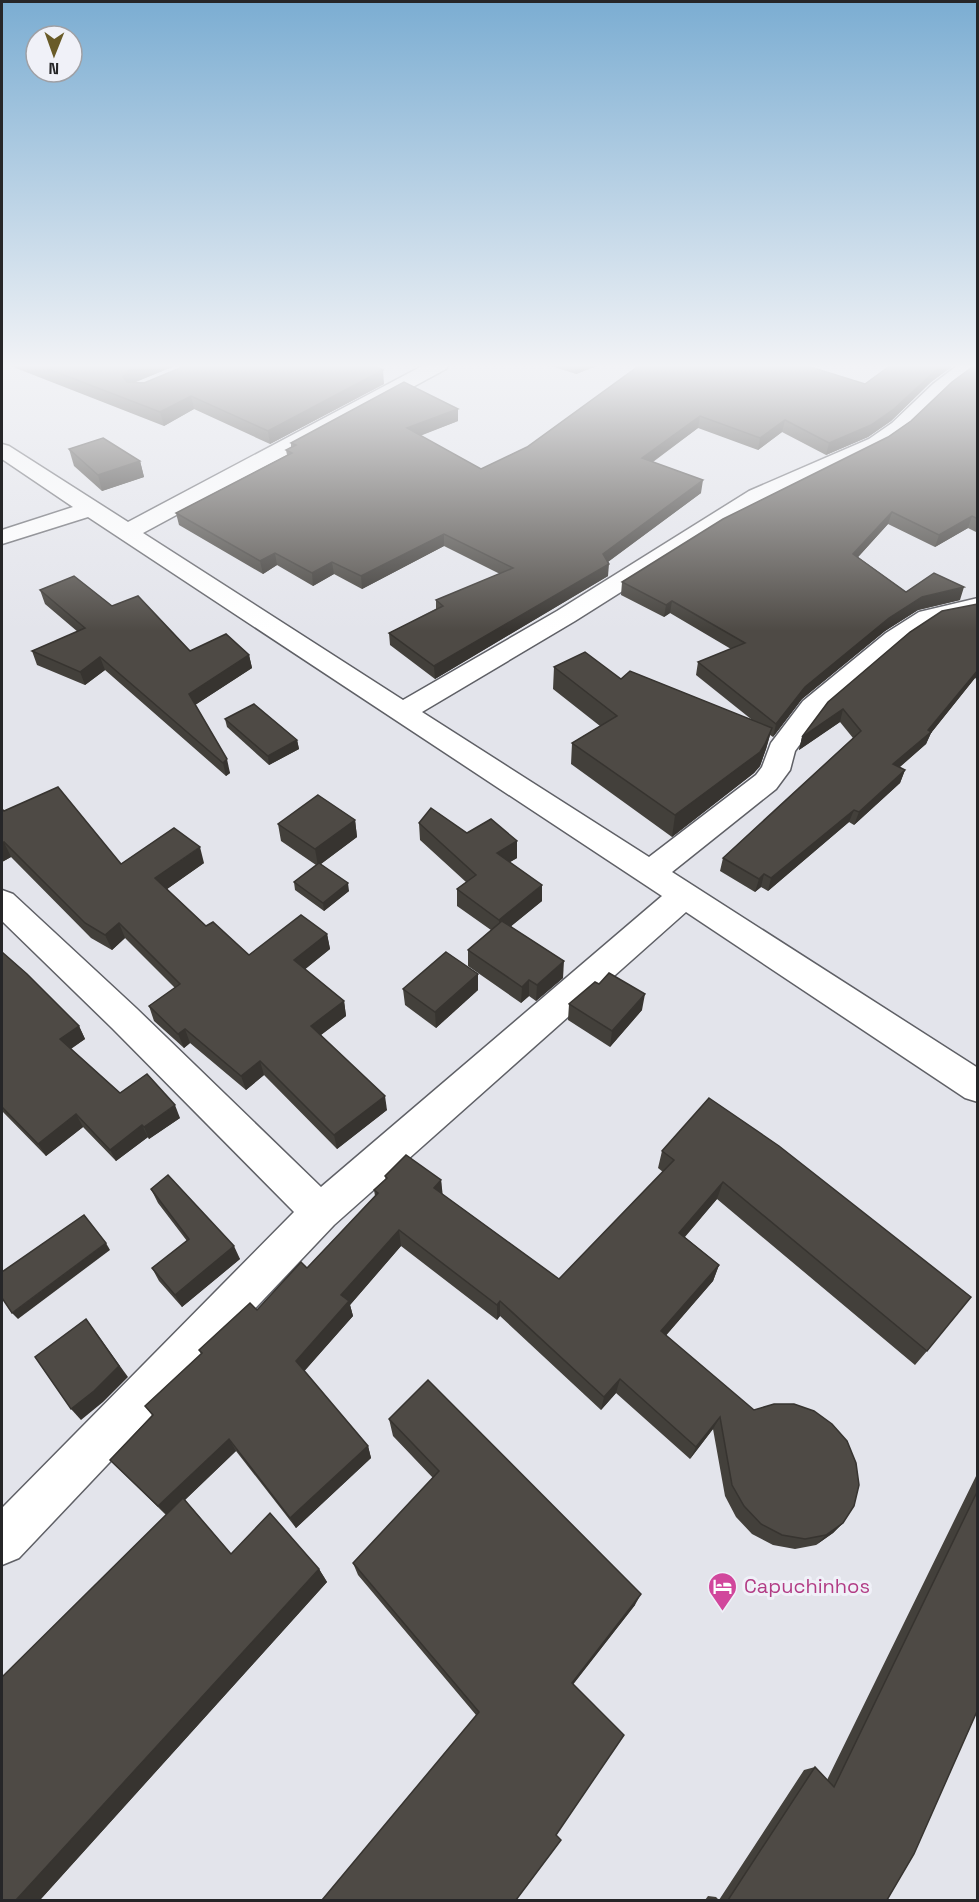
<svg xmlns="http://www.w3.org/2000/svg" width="979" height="1902" viewBox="0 0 979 1902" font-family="'Space Grotesk',sans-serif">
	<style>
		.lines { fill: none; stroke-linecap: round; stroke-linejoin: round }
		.street-casing { stroke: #5f6066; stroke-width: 3 }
		.street { fill: #fff; fill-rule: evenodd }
		.wall { fill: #43403b }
		.shaded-wall { fill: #373430 }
		.building { fill: #4e4a45; stroke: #373430; stroke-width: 1.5 }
		.labels { text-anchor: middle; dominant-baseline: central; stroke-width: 6; stroke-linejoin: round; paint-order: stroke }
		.near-hotel-label { font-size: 20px; fill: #b23c85; stroke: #f0f1f8; text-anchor: start }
	</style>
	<rect width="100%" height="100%" fill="#e3e4eb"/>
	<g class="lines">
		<defs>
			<path id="street" d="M 424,365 L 448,365 L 446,369 L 143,533 L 403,700 L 557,611 L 749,491 L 869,439 L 892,423 L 933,384 L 958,365 L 978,365 L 978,369 L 947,392 L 906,431 L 883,447 L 765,501 L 575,621 L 422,712 L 649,857 L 756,775 L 762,767 L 771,743 L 803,701 L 886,633 L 919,612 L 978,598 L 978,613 L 937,622 L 904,643 L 823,713 L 795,751 L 790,770 L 776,789 L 672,872 L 978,1068 L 978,1102 L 965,1098 L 686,912 L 334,1225 L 19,1558 L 2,1565 L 2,1508 L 294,1212 L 112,1028 L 2,921 L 2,890 L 13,894 L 136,1008 L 321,1187 L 662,896 L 88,517 L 2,544 L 2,530 L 73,507 L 2,459 L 2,444 L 9,446 L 128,522 Z"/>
		</defs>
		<use href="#street" class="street-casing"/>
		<use href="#street" class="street"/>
	</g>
	<g class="wall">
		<path d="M 8,365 L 177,365 L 135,382 L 384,384 L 270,444 L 194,409 L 164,426 Z"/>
		<path d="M 548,365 L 599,365 L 576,374 Z"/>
		<path d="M 891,365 L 954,365 L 931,382 L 891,421 L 868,437 L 826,455 L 782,432 L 758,450 L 698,428 L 653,462 L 701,493 L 608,562 L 608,576 L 435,679 L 390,645 L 389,633 L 436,609 L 436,600 L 500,574 L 444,546 L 362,589 L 334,574 L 313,586 L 277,565 L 263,574 L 179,525 L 176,513 L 287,455 L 286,450 L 291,447 L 291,443 L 458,421 L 420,436 L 481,469 L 527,447 L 865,384 Z"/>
		<path d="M 978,365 L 978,533 L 968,528 L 935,547 L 888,524 L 858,557 L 906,592 L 960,600 L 918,610 L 885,631 L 802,699 L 773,737 L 770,735 L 766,749 L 760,766 L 754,773 L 672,837 L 571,764 L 572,743 L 600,726 L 553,689 L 554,667 L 621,679 L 751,719 L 696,675 L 698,662 L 731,649 L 670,613 L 664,617 L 621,595 L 622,582 L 888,437 L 911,421 Z"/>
		<path d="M 69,449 L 140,461 L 144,477 L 102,491 L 74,466 Z"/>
		<path d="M 40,590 L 112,606 L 190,651 L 249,655 L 252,668 L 195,705 L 230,773 L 226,776 L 105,670 L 85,685 L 37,665 L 32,651 L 78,632 L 45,604 Z"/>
		<path d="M 978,604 L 978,680 L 975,678 L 931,733 L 926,744 L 900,767 L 905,770 L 900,783 L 854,825 L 849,822 L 768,891 L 761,887 L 755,892 L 720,871 L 723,858 L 853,738 L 840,722 L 799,750 L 802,737 Z"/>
		<path d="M 225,719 L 297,740 L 299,749 L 269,765 L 227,727 Z"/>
		<path d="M 4,811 L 121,864 L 204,863 L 167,889 L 206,926 L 249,955 L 327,934 L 330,949 L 305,969 L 344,1001 L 346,1016 L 321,1035 L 387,1110 L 337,1149 L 264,1075 L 246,1090 L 190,1043 L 184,1048 L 154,1021 L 149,1006 L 175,988 L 125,938 L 112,950 L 91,938 L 11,857 L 2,862 Z"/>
		<path d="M 355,820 L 357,837 L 321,864 L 349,891 L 324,911 L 295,890 L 294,882 L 316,865 L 281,841 L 278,824 Z"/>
		<path d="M 419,823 L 467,833 L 517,841 L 517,858 L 510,862 L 542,901 L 511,926 L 563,978 L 536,1001 L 529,996 L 521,1003 L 468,966 L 468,950 L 491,930 L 457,906 L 457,889 L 466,882 L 420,840 Z"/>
		<path d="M 2,952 L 79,1026 L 85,1039 L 71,1049 L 120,1093 L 180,1118 L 149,1139 L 148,1137 L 116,1161 L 83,1127 L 46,1156 L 2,1111 Z"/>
		<path d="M 478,974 L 478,990 L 436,1028 L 405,1005 L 403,989 Z"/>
		<path d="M 569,1004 L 642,1010 L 610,1047 L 568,1020 Z"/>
		<path d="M 709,1098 L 927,1351 L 915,1365 L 717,1199 L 685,1237 L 719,1265 L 713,1281 L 666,1335 L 843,1523 L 833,1533 L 816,1545 L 795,1549 L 773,1545 L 752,1534 L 736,1517 L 725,1496 L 713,1429 L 690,1459 L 616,1393 L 601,1410 L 500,1316 L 497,1320 L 401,1246 L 350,1305 L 353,1316 L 304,1371 L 368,1446 L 371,1458 L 296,1528 L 236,1451 L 185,1500 L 231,1554 L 319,1569 L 327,1582 L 40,1900 L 2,1900 L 166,1515 L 110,1460 L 152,1415 L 145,1406 L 201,1354 L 199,1350 L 257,1310 L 307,1268 L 375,1196 L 374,1190 L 386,1180 L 385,1176 L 441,1180 L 442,1194 L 559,1279 L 663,1172 L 658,1168 L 662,1151 Z"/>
		<path d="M 151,1189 L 240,1259 L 182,1307 L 159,1281 L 152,1268 L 187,1241 L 158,1203 Z"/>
		<path d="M 389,1419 L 635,1605 L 573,1684 L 556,1835 L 516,1900 L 476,1715 L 358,1575 L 353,1563 L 433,1478 L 393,1436 Z"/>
		<path d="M 978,1472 L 978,1709 L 887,1900 L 705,1900 L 708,1896 L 716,1897 L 719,1900 L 804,1770 L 815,1767 L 827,1780 Z"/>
	</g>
	<g class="shaded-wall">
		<path d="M 141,365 L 177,365 L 131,384 L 127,390 L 123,377 L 128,371 Z"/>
		<path d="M 576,365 L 599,365 L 576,374 Z"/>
		<path d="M 942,365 L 954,365 L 931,382 L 891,421 L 868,437 L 826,455 L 829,443 Z"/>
		<path d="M 383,370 L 384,384 L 270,444 L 268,431 Z"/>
		<path d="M 191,396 L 194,409 L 164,426 L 160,412 Z"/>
		<path d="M 458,409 L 458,421 L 408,440 L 407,428 Z"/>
		<path d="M 700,416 L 698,428 L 641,470 L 642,458 Z"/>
		<path d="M 785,420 L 782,432 L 758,450 L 760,438 Z"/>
		<path d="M 140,461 L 144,477 L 102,491 L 98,475 Z"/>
		<path d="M 703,480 L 701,493 L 602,566 L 603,554 Z"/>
		<path d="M 892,512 L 888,524 L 850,566 L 853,554 Z"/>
		<path d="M 972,516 L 968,528 L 935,547 L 939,535 Z"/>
		<path d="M 444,534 L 444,546 L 362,589 L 361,576 Z"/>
		<path d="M 275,553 L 277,565 L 263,574 L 260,561 Z"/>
		<path d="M 332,562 L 334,574 L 313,586 L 312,573 Z"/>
		<path d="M 609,564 L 608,576 L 435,679 L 434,666 Z"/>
		<path d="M 964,587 L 960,600 L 918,610 L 885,631 L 802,699 L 773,737 L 776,724 L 805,687 L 889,618 L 922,597 Z"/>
		<path d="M 672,601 L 670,613 L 664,617 L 666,605 Z"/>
		<path d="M 249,655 L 252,668 L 192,707 L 189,694 Z"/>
		<path d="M 100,657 L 105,670 L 85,685 L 80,672 Z"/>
		<path d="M 978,670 L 978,674 L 975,678 L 931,733 L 926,744 L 889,776 L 893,764 L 928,730 Z"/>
		<path d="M 843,709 L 840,722 L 799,750 L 802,737 Z"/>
		<path d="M 772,728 L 766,749 L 760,766 L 754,773 L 672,837 L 675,815 Z"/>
		<path d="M 297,740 L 299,749 L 269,765 L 268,756 Z"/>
		<path d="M 227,759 L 230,773 L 226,776 L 223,763 Z"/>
		<path d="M 905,770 L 900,783 L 854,825 L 859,812 Z"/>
		<path d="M 854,810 L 849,822 L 768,891 L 771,878 Z"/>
		<path d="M 355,820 L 357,837 L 318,866 L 315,849 Z"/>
		<path d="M 517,841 L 517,858 L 496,870 L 497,853 Z"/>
		<path d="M 4,842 L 11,857 L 2,862 L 2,843 Z"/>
		<path d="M 200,847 L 204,863 L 160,894 L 155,878 Z"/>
		<path d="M 764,874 L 761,887 L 755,892 L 759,879 Z"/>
		<path d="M 348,883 L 349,891 L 324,911 L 323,903 Z"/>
		<path d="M 542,885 L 542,901 L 499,936 L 499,920 Z"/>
		<path d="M 119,923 L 125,938 L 112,950 L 105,935 Z"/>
		<path d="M 327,934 L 330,949 L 298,975 L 294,960 Z"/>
		<path d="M 564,961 L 563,978 L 536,1001 L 537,985 Z"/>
		<path d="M 478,974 L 478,990 L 436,1028 L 435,1012 Z"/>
		<path d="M 529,980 L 529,996 L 521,1003 L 522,987 Z"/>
		<path d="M 645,994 L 642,1010 L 610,1047 L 612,1031 Z"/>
		<path d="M 344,1001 L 346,1016 L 314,1040 L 311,1026 Z"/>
		<path d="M 79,1026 L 85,1039 L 67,1051 L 60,1039 Z"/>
		<path d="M 185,1029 L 190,1043 L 184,1048 L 178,1034 Z"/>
		<path d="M 260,1061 L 264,1075 L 246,1090 L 241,1076 Z"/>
		<path d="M 385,1096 L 387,1110 L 337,1149 L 334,1135 Z"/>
		<path d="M 175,1105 L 180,1118 L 149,1139 L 144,1127 Z"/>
		<path d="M 76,1114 L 83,1127 L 46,1156 L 38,1144 Z"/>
		<path d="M 142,1125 L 148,1137 L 116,1161 L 110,1150 Z"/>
		<path d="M 441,1180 L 443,1197 L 434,1188 Z"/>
		<path d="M 723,1182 L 717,1199 L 674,1249 L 679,1233 Z"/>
		<path d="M 399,1230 L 401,1246 L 350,1305 L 353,1316 L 301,1375 L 296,1361 L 341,1295 Z"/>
		<path d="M 106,1243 L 110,1250 L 18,1319 L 12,1313 Z"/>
		<path d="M 234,1246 L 240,1259 L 182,1307 L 175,1295 Z"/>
		<path d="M 719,1265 L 713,1281 L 657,1346 L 661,1331 Z"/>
		<path d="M 500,1301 L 500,1316 L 497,1320 L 497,1305 Z"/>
		<path d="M 86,1319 L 128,1377 L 103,1402 L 81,1420 L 71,1409 Z"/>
		<path d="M 620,1379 L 616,1393 L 601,1410 L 604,1397 Z"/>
		<path d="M 720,1417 L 713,1429 L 690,1459 L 696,1447 Z"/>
		<path d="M 229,1439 L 236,1451 L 168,1516 L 158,1506 Z"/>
		<path d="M 368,1446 L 371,1458 L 296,1528 L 290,1518 Z"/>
		<path d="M 843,1523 L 833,1533 L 816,1545 L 826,1535 Z"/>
		<path d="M 319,1569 L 327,1582 L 40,1900 L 16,1900 Z"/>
		<path d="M 641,1594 L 635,1605 L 568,1691 L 572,1683 Z"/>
	</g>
	<g class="building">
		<path d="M 38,365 L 141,365 L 128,371 L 123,377 L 127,382 L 144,383 L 187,365 L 372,365 L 383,370 L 268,431 L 191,396 L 160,412 Z"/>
		<path d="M 640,365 L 804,365 L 865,384 L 891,365 L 942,365 L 935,371 L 894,409 L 871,425 L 829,443 L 785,420 L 760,438 L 700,416 L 642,458 L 703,480 L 603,554 L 609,564 L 434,666 L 389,633 L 443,606 L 436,600 L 513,568 L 444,534 L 361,576 L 332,562 L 312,573 L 275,553 L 260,561 L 176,513 L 292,453 L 286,450 L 296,445 L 291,443 L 404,382 L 458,409 L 407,428 L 481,469 L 527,447 Z"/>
		<path d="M 975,365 L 978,365 L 978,519 L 972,516 L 939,535 L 892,512 L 853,554 L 906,592 L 934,573 L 964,587 L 922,597 L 889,618 L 805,687 L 776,724 L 698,662 L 745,643 L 672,601 L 666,605 L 622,582 L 723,519 L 888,437 L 911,421 L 952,382 Z"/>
		<path d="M 103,438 L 140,461 L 98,475 L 69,449 Z"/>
		<path d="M 74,576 L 112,606 L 138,596 L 190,651 L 226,634 L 249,655 L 189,694 L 227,759 L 223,763 L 100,657 L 80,672 L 32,651 L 85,628 L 40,590 Z"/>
		<path d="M 978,604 L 978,670 L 928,730 L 931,732 L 893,764 L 905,770 L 859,812 L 854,810 L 771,878 L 764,874 L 759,879 L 723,858 L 861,731 L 843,709 L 802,737 L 828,702 L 910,632 L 942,611 Z"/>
		<path d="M 585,652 L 621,679 L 630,671 L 772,728 L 765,744 L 760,752 L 675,815 L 572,743 L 617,716 L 554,667 Z"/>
		<path d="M 254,704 L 297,740 L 268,756 L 225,719 Z"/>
		<path d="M 58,787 L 121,864 L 174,828 L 200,847 L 155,878 L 206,926 L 213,922 L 249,955 L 301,915 L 327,934 L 294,960 L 344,1001 L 311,1026 L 385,1096 L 334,1135 L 260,1061 L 241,1076 L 185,1029 L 178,1034 L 149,1006 L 180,984 L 119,923 L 105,935 L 85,923 L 4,842 L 2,843 L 2,809 L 4,811 Z"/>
		<path d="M 318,795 L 355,820 L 315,849 L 278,824 Z"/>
		<path d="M 431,808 L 467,833 L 491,819 L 517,841 L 497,853 L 542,885 L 499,920 L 457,889 L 476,875 L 419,823 Z"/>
		<path d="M 319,863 L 348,883 L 323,903 L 294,882 Z"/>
		<path d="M 502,921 L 564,961 L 537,985 L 529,980 L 522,987 L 468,950 Z"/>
		<path d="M 2,952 L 27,974 L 79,1026 L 60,1039 L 120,1093 L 147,1074 L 175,1105 L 144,1127 L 142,1125 L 110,1150 L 76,1114 L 38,1144 L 2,1107 Z"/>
		<path d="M 446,952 L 478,974 L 435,1012 L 403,989 Z"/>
		<path d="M 609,973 L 645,994 L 612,1031 L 569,1004 L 595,982 L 599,984 Z"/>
		<path d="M 709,1098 L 779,1146 L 971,1297 L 927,1351 L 723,1182 L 679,1233 L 719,1265 L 661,1331 L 754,1410 L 774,1404 L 794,1404 L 814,1411 L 832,1424 L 847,1441 L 856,1463 L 859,1485 L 854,1506 L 843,1523 L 826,1535 L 805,1539 L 782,1535 L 761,1524 L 744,1506 L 732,1485 L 720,1417 L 696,1447 L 620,1379 L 604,1397 L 500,1301 L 497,1305 L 399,1230 L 341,1295 L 349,1301 L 296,1361 L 368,1446 L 290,1518 L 229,1439 L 158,1506 L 110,1460 L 153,1415 L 145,1406 L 202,1353 L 199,1350 L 250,1303 L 257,1310 L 301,1262 L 307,1268 L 378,1193 L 374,1190 L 387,1178 L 385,1176 L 406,1155 L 441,1180 L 434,1188 L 559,1279 L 674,1160 L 662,1151 Z"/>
		<path d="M 168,1175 L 234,1246 L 175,1295 L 152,1268 L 189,1239 L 151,1189 Z"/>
		<path d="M 84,1215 L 106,1243 L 12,1313 L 2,1298 L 2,1272 Z"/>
		<path d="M 86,1319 L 119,1366 L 94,1391 L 71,1409 L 35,1357 Z"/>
		<path d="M 428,1380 L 641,1594 L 572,1683 L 624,1735 L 556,1835 L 561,1840 L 516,1900 L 322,1900 L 479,1712 L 353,1563 L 439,1471 L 389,1419 Z"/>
		<path d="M 978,1490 L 978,1709 L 914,1854 L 887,1900 L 728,1900 L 815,1767 L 834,1787 Z"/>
		<path d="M 183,1498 L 231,1554 L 270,1513 L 319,1569 L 16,1900 L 2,1900 L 2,1677 Z"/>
	</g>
	<linearGradient id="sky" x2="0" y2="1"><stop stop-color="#7badd2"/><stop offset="0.58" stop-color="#f2f3f6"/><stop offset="1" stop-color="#f2f3f6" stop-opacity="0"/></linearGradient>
	<rect width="979" height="631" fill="url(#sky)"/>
	<defs>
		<symbol id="hotel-pin" viewBox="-11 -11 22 30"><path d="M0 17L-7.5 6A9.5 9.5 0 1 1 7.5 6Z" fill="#d1479c" stroke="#f0f1f8"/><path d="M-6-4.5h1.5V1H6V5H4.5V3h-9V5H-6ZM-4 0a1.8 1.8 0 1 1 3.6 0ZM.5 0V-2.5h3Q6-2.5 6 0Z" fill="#fff"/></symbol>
	</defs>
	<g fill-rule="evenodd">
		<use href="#hotel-pin" x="706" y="1570" width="33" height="45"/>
	</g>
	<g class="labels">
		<g class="near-hotel-label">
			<text x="744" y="1586">Capuchinhos</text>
		</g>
	</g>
	<rect width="979" height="1902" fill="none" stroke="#262628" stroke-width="6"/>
	<g transform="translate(54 54) rotate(181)"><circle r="28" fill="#f0f1f8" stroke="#9fa0a5" stroke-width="1.5"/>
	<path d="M0-4.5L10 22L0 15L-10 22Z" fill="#695b28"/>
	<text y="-9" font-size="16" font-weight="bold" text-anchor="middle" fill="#262628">N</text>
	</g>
</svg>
